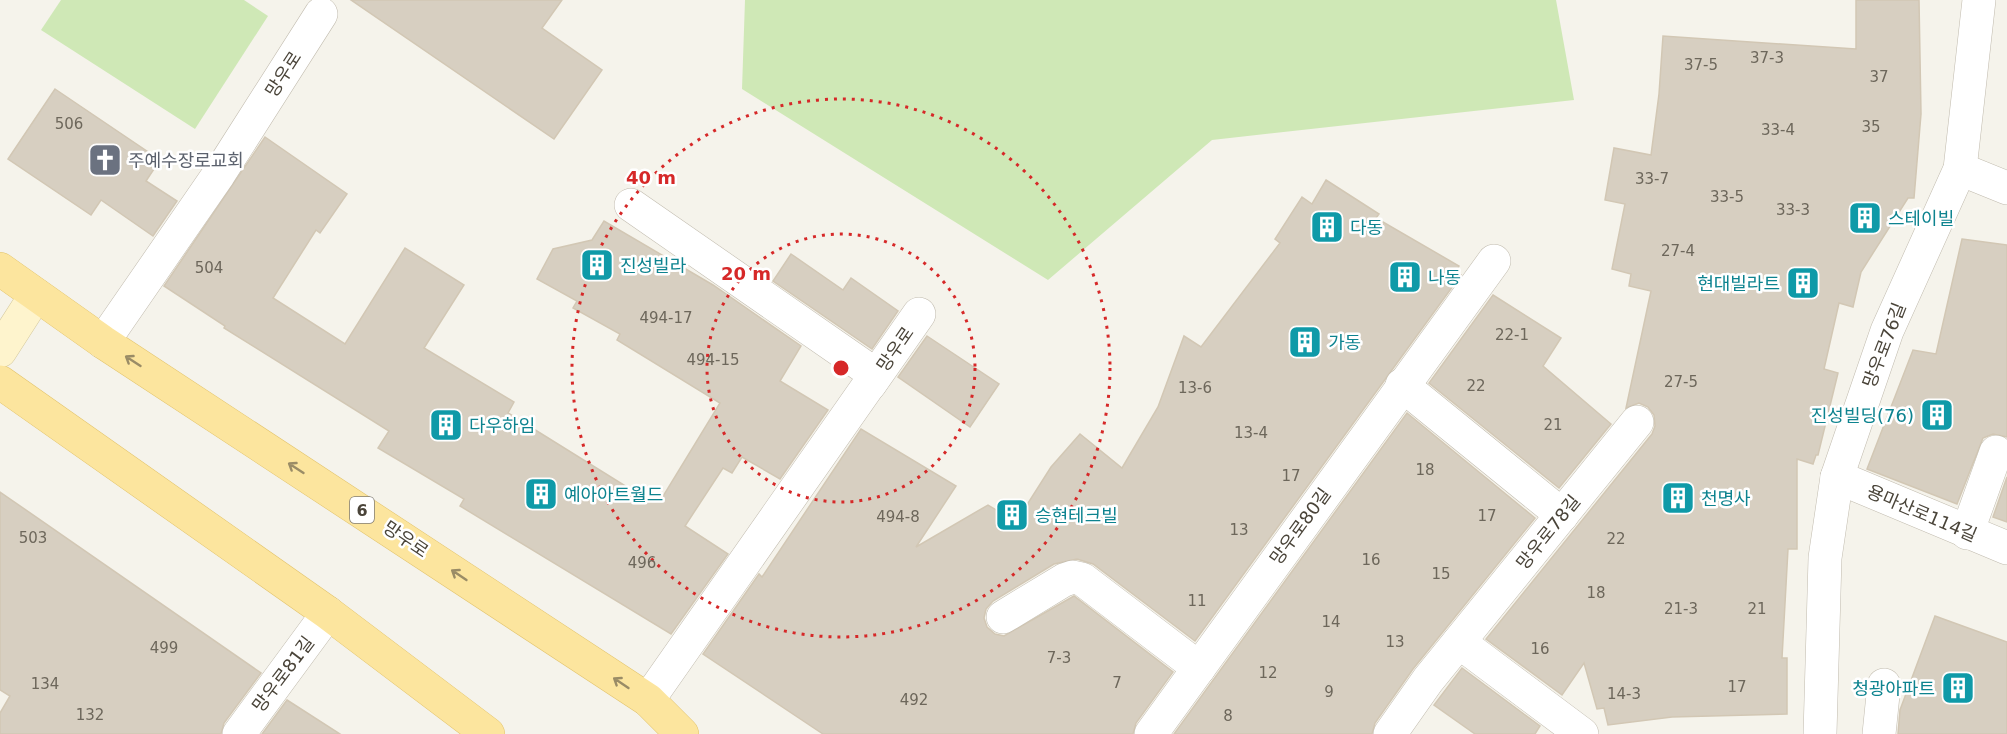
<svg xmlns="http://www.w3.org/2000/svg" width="2007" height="734" viewBox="0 0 2007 734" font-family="'DejaVu Sans','Noto Sans KR',sans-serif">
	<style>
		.green { fill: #cfe8b6 }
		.building { fill: #d7cfc1; stroke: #d2c7b4; stroke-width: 1.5 }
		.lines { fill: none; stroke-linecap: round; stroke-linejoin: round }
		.street-casing { stroke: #c1bbae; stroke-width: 34 }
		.secondary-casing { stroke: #d4c89c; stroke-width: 34 }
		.primary-casing { stroke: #e2c36c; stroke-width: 34 }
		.street { stroke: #fff; stroke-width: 33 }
		.secondary { stroke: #fef4cd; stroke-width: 33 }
		.primary { stroke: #fce59e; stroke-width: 33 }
		.oneway { stroke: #9a8c66 }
		.ring { fill: none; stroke: #d62828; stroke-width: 3; stroke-dasharray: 3 6 }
		.labels { text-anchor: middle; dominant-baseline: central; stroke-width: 5; stroke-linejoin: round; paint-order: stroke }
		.number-label { font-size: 15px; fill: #6d675b }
		.shield { fill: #fff; stroke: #807c74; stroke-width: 1.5 }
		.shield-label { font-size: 16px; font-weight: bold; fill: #4a4439 }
		.street-label { font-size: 18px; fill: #4a4439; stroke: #fff }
		.worship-label { font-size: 18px; fill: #5b616d; stroke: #fff; text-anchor: start }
		.culture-label { font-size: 18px; fill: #0d838f; stroke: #fff; text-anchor: start }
		.centre { fill: #d62828; stroke: #fff; stroke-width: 3 }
		.ring-label { font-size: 18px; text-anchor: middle; font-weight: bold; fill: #d62828; stroke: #fff; stroke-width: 5; stroke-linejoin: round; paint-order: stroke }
	</style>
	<rect width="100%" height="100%" fill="#f5f3eb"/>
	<g class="green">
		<path d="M 61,0 L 244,0 L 268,16 L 195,129 L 41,30 Z"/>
		<path d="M 745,0 L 1556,0 L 1574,100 L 1212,140 L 1048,280 L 742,89 Z"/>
	</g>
	<g class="building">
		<path d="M 351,0 L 562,0 L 542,28 L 602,70 L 554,139 Z"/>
		<path d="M 1856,0 L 1919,0 L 1921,114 L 1914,198 L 1908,198 L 1861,272 L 1853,307 L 1839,303 L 1824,369 L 1838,373 L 1818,455 L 1816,455 L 1813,464 L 1797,459 L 1797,549 L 1788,549 L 1782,658 L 1787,658 L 1787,714 L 1672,717 L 1608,725 L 1604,708 L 1597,709 L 1584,663 L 1562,695 L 1486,639 L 1652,434 L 1655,426 L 1654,415 L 1648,407 L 1639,403 L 1626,408 L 1651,291 L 1629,286 L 1631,274 L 1612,269 L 1625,204 L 1605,200 L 1614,148 L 1651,155 L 1659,94 L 1663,36 L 1856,49 Z"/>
		<path d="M 55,89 L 160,160 L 146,181 L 177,201 L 153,236 L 101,200 L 91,215 L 8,159 Z"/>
		<path d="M 265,137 L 347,194 L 320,233 L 316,230 L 273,298 L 345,344 L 405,248 L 464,285 L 424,348 L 514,402 L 508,413 L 651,502 L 656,494 L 662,498 L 720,403 L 617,340 L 620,334 L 573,308 L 577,301 L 537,279 L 553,249 L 592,240 L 604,221 L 713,285 L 801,346 L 780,381 L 828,410 L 780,479 L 742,457 L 732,473 L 723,468 L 685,526 L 728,554 L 671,634 L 460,506 L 464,499 L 378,448 L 389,431 L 224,328 L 225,326 L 164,286 Z"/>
		<path d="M 1326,180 L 1379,214 L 1376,218 L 1459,266 L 1456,272 L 1461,275 L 1195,641 L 1093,564 L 1077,559 L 1054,564 L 993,601 L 986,609 L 984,618 L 987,627 L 995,634 L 1004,636 L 1074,596 L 1173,672 L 1136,723 L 1133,734 L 823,734 L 703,654 L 759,574 L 762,577 L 861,429 L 956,486 L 916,547 L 988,505 L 1016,522 L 1051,467 L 1080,434 L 1122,468 L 1158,407 L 1184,336 L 1201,347 L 1280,243 L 1275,239 L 1302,197 L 1312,204 Z"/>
		<path d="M 1962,239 L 2007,245 L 2007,437 L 1993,434 L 1983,438 L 1957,504 L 1867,469 L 1913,350 L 1936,354 Z"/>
		<path d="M 791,254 L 843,290 L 851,278 L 898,311 L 872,349 L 773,281 Z"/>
		<path d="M 1493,295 L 1561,338 L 1543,366 L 1611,424 L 1559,488 L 1429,383 Z"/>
		<path d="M 927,336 L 999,384 L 970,427 L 898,377 Z"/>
		<path d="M 1407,413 L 1535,518 L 1413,669 L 1375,723 L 1372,734 L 1174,734 Z"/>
		<path d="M 2007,477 L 2007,522 L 1993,517 Z"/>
		<path d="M 0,492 L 261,673 L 224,723 L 221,734 L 0,734 L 0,713 L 10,696 L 0,690 Z"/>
		<path d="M 1935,616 L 2007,642 L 2007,734 L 1898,734 L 1900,710 Z"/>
		<path d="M 1462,668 L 1540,726 L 1535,734 L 1475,734 L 1434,705 Z"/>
		<path d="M 287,700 L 340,734 L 262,734 Z"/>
	</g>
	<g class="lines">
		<defs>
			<g id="street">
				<path d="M 1960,169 L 2007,188"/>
				<path d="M 631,205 L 866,368 L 873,379 L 648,700"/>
				<path d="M 103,342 L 219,174 L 321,14"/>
				<path d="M 870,384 L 919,314"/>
				<path d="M 1402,385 L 1562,515"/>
				<path d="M 1837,477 L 2007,548"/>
				<path d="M 1967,533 L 1996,452"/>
				<path d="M 1003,617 L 1064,580 L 1073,577 L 1082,579 L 1199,668"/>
				<path d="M 1459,642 L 1582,734"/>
				<path d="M 239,734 L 328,613"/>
				<path d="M 1151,734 L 1494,261"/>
				<path d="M 1390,734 L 1428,680 L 1637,422"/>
				<path d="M 1820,734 L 1825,558 L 1837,477 L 1887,331 L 1960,169 L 1979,0"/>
				<path d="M 1879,734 L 1884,685"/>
			</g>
			<path id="secondary" d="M 0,351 L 36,295"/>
			<g id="primary">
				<path d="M 0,269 L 103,342 L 648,700 L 682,734"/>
				<path d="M 0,382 L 328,613 L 488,734"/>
			</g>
		</defs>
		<use href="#street" class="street-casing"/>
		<use href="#secondary" class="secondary-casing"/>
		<use href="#primary" class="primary-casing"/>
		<use href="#street" class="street"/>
		<use href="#secondary" class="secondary"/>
		<use href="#primary" class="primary"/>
	</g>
	<defs><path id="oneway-shaft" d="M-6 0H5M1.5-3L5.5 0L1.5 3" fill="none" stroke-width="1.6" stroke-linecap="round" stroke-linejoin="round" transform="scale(1.5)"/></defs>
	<g class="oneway">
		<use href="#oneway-shaft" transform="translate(133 361) rotate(-147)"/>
		<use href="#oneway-shaft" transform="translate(296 468) rotate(-147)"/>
		<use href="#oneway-shaft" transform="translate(459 575) rotate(-146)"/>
		<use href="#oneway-shaft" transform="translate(621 683) rotate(-146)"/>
	</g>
	<g class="ring">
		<circle cx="841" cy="368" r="134"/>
		<circle cx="841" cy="368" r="269"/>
	</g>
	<defs>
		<symbol id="church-square" viewBox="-11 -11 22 22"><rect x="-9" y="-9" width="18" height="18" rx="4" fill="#6b7280" stroke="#fff"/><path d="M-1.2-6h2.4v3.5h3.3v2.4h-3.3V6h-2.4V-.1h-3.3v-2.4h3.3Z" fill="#fff"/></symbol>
		<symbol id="building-square" viewBox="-11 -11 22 22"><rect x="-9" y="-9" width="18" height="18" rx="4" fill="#0f9aa8" stroke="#fff"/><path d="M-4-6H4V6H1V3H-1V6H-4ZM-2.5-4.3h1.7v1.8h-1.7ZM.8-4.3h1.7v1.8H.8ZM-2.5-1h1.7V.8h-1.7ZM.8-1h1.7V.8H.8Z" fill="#fff"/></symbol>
	</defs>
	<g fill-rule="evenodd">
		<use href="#church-square" x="86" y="141" width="38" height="38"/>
		<use href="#building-square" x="1846" y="199" width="38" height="38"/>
		<use href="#building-square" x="1308" y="208" width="38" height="38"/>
		<use href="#building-square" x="578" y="246" width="38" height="38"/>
		<use href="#building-square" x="1386" y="258" width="38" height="38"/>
		<use href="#building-square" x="1784" y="264" width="38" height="38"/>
		<use href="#building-square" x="1286" y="323" width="38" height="38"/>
		<use href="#building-square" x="1918" y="396" width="38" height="38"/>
		<use href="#building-square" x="427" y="406" width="38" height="38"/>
		<use href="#building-square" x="522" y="475" width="38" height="38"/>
		<use href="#building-square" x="1659" y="479" width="38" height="38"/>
		<use href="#building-square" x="993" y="496" width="38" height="38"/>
		<use href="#building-square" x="1939" y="669" width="38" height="38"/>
	</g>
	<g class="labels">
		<g class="number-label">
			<text x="1767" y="58">37-3</text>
			<text x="1701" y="65">37-5</text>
			<text x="1879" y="77">37</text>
			<text x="69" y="124">506</text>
			<text x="1871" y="127">35</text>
			<text x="1778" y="130">33-4</text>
			<text x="1652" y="179">33-7</text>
			<text x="1727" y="197">33-5</text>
			<text x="1793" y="210">33-3</text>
			<text x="1678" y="251">27-4</text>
			<text x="209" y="268">504</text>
			<text x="666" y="318">494-17</text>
			<text x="1512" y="335">22-1</text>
			<text x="713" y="360">494-15</text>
			<text x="1681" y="382">27-5</text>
			<text x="1476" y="386">22</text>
			<text x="1195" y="388">13-6</text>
			<text x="1553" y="425">21</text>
			<text x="1251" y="433">13-4</text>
			<text x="1425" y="470">18</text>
			<text x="1291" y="476">17</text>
			<text x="1487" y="516">17</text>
			<text x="898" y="517">494-8</text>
			<text x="1239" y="530">13</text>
			<text x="33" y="538">503</text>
			<text x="1616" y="539">22</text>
			<text x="1371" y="560">16</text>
			<text x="642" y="563">496</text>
			<text x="1441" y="574">15</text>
			<text x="1596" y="593">18</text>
			<text x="1197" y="601">11</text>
			<text x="1681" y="609">21-3</text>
			<text x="1757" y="609">21</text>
			<text x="1331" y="622">14</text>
			<text x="1395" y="642">13</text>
			<text x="164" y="648">499</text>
			<text x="1540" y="649">16</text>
			<text x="1059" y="658">7-3</text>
			<text x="1268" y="673">12</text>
			<text x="1117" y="683">7</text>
			<text x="45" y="684">134</text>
			<text x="1737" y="687">17</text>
			<text x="1329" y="692">9</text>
			<text x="1624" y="694">14-3</text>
			<text x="914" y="700">492</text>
			<text x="90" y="715">132</text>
			<text x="1228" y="716">8</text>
		</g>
		<rect class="shield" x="350" y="497" width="24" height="26" rx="4.5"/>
		<g class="shield-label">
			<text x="362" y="510">6</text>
		</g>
		<g class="street-label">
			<text transform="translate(283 74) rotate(-57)">망우로</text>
			<text transform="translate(1884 345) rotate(-69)">망우로76길</text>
			<text transform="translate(895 349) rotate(-55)">망우로</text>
			<text transform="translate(1922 513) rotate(23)">용마산로114길</text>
			<text transform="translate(1300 526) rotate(-54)">망우로80길</text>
			<text transform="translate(1548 532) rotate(-51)">망우로78길</text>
			<text transform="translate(406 539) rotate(34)">망우로</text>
			<text transform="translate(283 674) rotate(-53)">망우로81길</text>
		</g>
		<g class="worship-label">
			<text x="128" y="160">주예수장로교회</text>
		</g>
		<g class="culture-label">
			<text x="1888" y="218">스테이빌</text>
			<text x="1350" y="227">다동</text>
			<text x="620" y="265">진성빌라</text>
			<text x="1428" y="277">나동</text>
			<text x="1780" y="283" text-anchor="end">현대빌라트</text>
			<text x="1328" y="342">가동</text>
			<text x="1914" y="415" text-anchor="end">진성빌딩(76)</text>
			<text x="469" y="425">다우하임</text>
			<text x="564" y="494">예아아트월드</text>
			<text x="1701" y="498">천명사</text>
			<text x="1035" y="515">승현테크빌</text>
			<text x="1935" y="688" text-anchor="end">청광아파트</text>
		</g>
	</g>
	<circle cx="841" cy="368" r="9" class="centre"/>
	<g class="ring-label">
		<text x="651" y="184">40 m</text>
		<text x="746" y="280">20 m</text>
	</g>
</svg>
